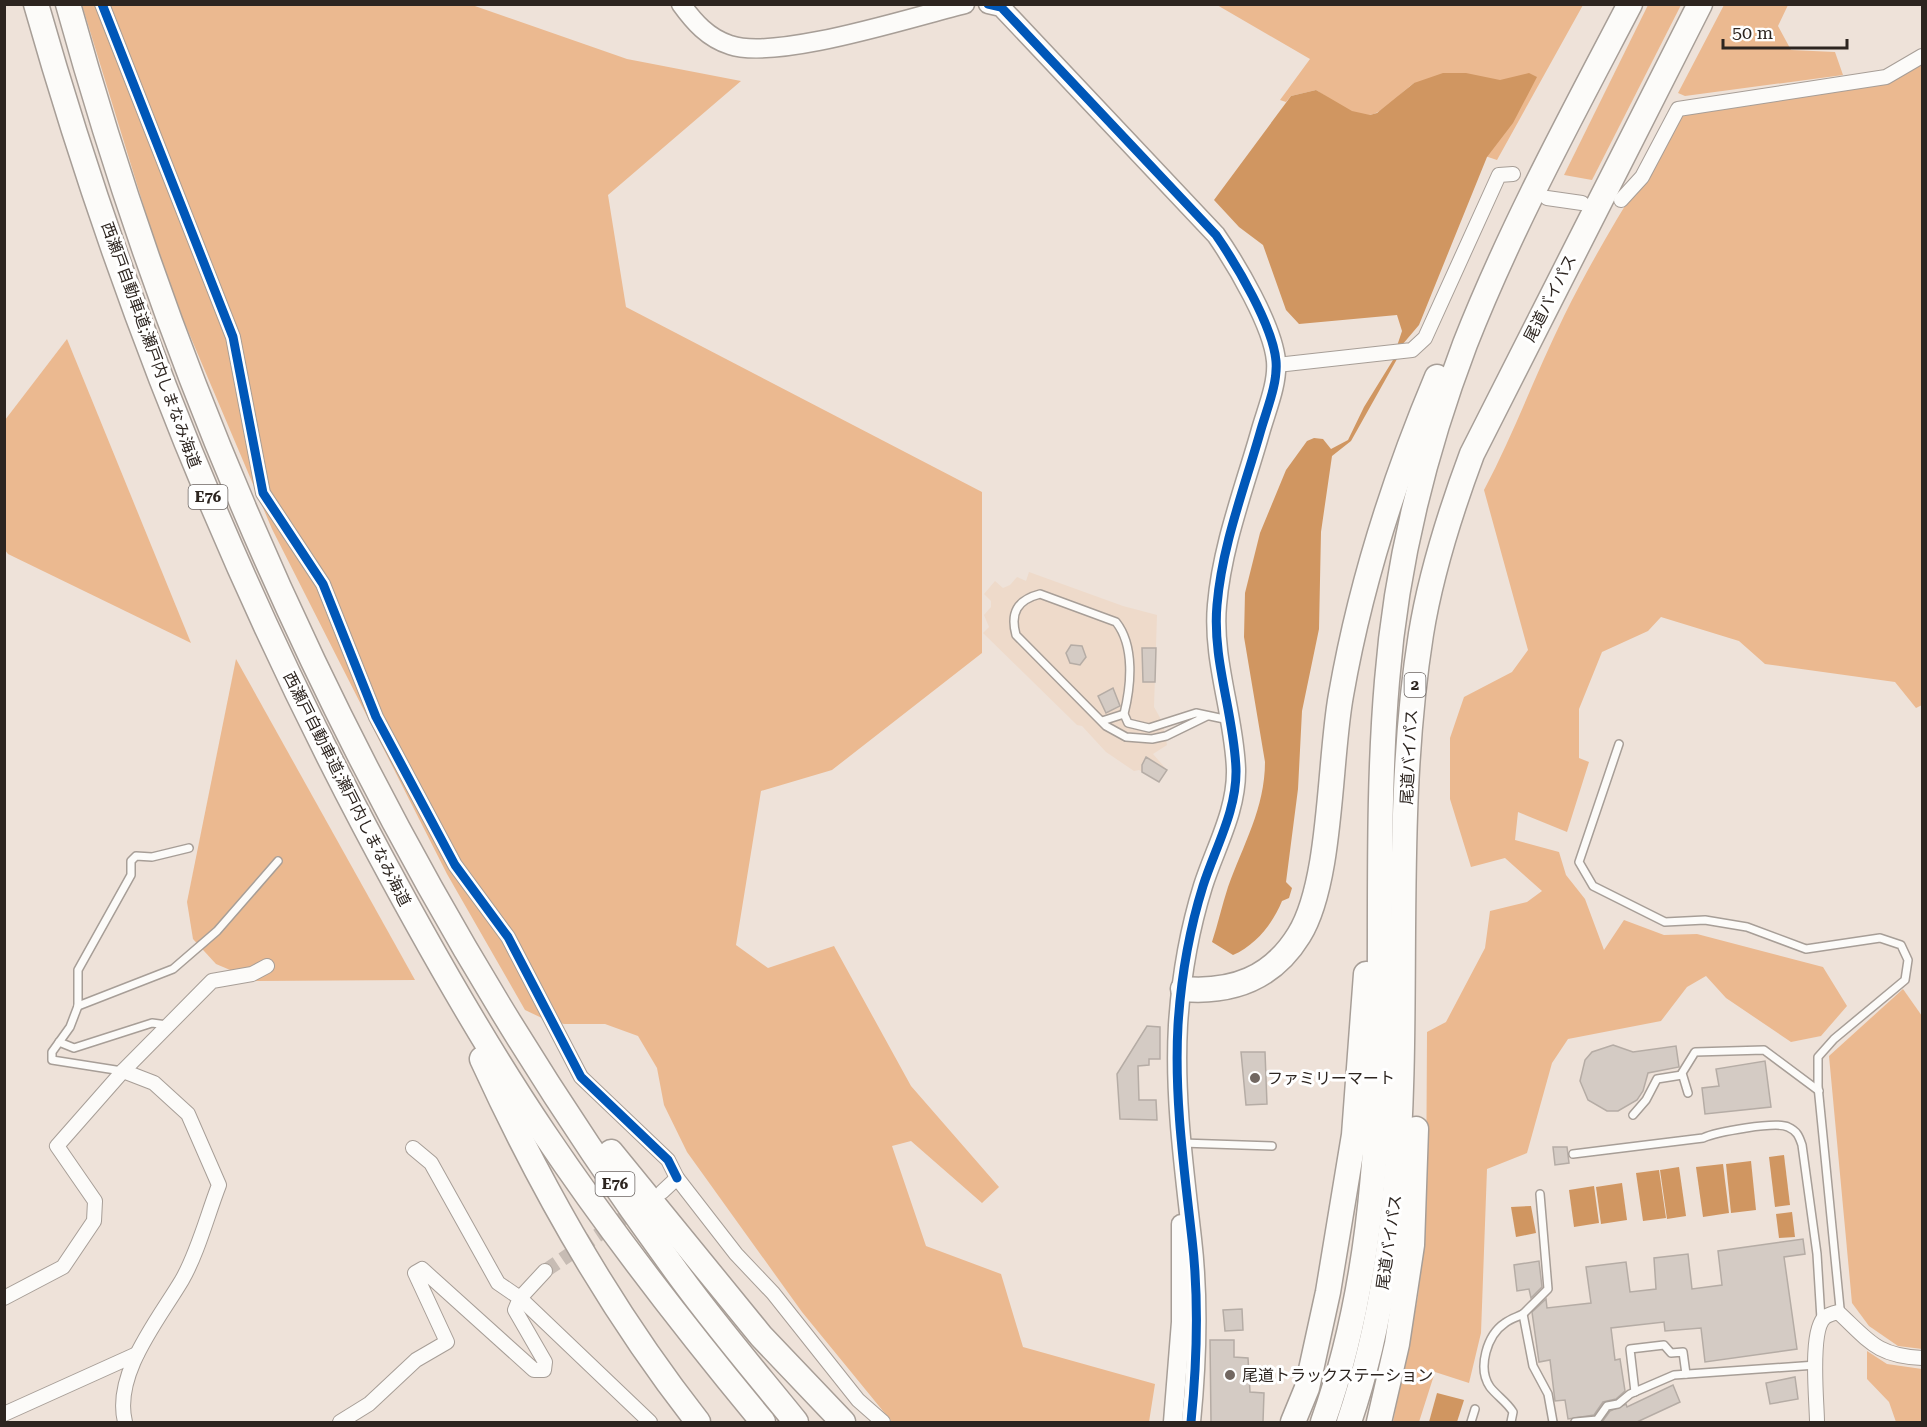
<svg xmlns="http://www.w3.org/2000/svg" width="1927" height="1427" viewBox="0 0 1927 1427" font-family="'Roboto Serif','Noto Sans JP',serif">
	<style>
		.built { fill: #eedaca }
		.forest { fill: #ebb990 }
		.water { fill: #d09661 }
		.building { fill: #d4cbc4; stroke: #b5aca5; stroke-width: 1.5 }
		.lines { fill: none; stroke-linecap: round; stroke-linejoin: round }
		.street-tunnel { stroke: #c7bcb4; stroke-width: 14; stroke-dasharray: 14 7; stroke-linecap: butt }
		.lane-casing { stroke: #a79e97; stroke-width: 10 }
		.street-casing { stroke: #a79e97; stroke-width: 16 }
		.secondary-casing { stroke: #a79e97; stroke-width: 21 }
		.highway-casing { stroke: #a79e97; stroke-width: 27 }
		.lane { stroke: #fcfbf9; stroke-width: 7 }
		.street { stroke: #fcfbf9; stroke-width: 14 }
		.secondary { stroke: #fcfbf9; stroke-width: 18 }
		.highway { stroke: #fcfbf9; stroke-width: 24 }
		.cycleway-casing { stroke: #fff; stroke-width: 13 }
		.cycleway { stroke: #0057b8; stroke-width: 9 }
		.poi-dot { fill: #716761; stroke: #fff; stroke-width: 2 }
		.labels { text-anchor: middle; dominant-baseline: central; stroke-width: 6; stroke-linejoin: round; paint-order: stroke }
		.shield { fill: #fff; stroke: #6c6663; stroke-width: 1.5 }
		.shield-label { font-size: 15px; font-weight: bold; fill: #2d2520 }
		.street-label { font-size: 16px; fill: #2d2520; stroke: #fff }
		.poi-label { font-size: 16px; fill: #2d2520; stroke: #fff; text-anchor: start }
	</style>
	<rect width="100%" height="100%" fill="#eee2d9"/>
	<path class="built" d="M 1029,572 L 1123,606 L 1157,615 L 1154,707 L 1163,723 L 1167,745 L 1153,754 L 1167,770 L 1159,782 L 1139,770 L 1134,771 L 1106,752 L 1082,726 L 1077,725 L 983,633 L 989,627 L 984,615 L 991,607 L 991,601 L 984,594 L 995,581 L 1003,588 L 1010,585 L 1017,577 L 1026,581 Z"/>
	<g class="forest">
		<path d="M 82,5 L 472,5 L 627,59 L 741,81 L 608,195 L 626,307 L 982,492 L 982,653 L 832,770 L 761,791 L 736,945 L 768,968 L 834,946 L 911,1086 L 999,1187 L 982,1203 L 911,1141 L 892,1146 L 926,1246 L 1001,1274 L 1023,1347 L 1155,1384 L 1149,1422 L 892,1422 L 802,1312 L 687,1152 L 664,1105 L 657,1068 L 638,1036 L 605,1024 L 564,1024 L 544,1019 L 525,1010 L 447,874 L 272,529 L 166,279 Z"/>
		<path d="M 1217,5 L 1583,5 L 1497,160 L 1485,156 L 1414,83 C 1401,92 1390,107 1376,113 C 1358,122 1331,99 1316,90 L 1291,96 L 1286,102 L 1280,100 L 1310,59 Z"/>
		<path d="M 1648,5 L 1681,5 L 1592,180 L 1564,175 Z"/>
		<path d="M 1724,5 L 1788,5 L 1778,26 L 1791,50 L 1835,52 L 1843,75 L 1685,96 L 1678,93 Z"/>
		<path d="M 1922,58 L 1922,705 L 1916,708 L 1895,682 L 1765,664 L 1739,641 L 1661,617 L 1648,631 L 1602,652 L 1579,709 L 1579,758 L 1589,762 L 1567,832 L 1518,812 L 1515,840 L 1559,852 L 1566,875 L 1585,899 L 1604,950 L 1624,920 L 1664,935 L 1697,934 L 1823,967 L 1847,1006 L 1821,1036 L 1791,1042 L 1726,998 L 1706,976 L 1687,987 L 1661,1021 L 1568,1039 L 1552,1063 L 1527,1153 L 1487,1169 L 1481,1333 L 1469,1383 L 1435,1372 L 1419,1422 L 1393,1422 L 1418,1296 L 1426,1210 L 1427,1032 L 1446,1022 L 1485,948 L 1490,911 L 1527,902 L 1542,891 L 1505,858 L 1471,867 L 1450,799 L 1450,738 L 1464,697 L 1512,672 L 1528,650 L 1484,490 C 1514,433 1536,373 1564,316 C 1599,245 1641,179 1684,112 L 1848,89 Z"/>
		<path d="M 67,339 L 191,643 L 8,554 L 5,550 L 5,420 Z"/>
		<path d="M 236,659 L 415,980 L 256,981 L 216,964 L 193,939 L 187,902 Z"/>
		<path d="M 1903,989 L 1922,1016 L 1922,1349 L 1898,1346 L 1869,1326 L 1852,1303 L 1829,1056 Z"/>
		<path d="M 1867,1351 L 1887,1364 L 1922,1369 L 1922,1422 L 1896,1422 L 1889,1402 L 1867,1379 Z"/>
	</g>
	<g class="water">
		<path d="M 1443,73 L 1466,73 L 1500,80 L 1529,73 L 1537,77 L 1513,123 L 1487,157 L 1419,325 L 1402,345 L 1397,346 L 1402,331 L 1397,315 L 1299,324 L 1286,310 L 1263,245 L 1239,227 L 1214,200 L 1291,96 L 1316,90 L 1352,111 L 1370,115 L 1377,113 L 1414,83 Z"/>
		<path d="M 1397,359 L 1351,441 L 1332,456 L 1321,532 L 1319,629 L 1302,711 L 1298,789 L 1286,882 L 1292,888 L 1289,898 L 1282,901 C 1273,923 1256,945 1233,955 L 1212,942 C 1218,924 1222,905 1228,887 C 1243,845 1265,808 1265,762 L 1244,637 L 1245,593 L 1260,533 L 1286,470 L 1307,441 L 1314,438 L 1323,439 L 1331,449 L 1348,440 L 1364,407 L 1393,360 Z"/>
		<path d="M 1784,1155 L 1790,1205 L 1775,1207 L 1769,1157 Z"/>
		<path d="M 1751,1161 L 1756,1210 L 1731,1213 L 1726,1164 Z"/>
		<path d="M 1723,1164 L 1729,1213 L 1703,1217 L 1696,1167 Z"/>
		<path d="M 1679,1167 L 1686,1216 L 1667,1219 L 1660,1170 Z"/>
		<path d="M 1659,1170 L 1666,1218 L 1643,1221 L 1636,1173 Z"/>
		<path d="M 1622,1183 L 1627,1220 L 1601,1224 L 1596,1187 Z"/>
		<path d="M 1594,1186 L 1599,1223 L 1574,1227 L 1569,1190 Z"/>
		<path d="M 1531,1206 L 1536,1233 L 1516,1237 L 1511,1207 Z"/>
		<path d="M 1792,1212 L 1795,1237 L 1779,1238 L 1776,1214 Z"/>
		<path d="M 1437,1393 L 1464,1400 L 1457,1422 L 1429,1422 Z"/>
	</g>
	<g class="building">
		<path d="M 1071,645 L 1082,646 L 1086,657 L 1080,665 L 1070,663 L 1066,653 Z"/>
		<path d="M 1142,648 L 1156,648 L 1155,682 L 1143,682 Z"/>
		<path d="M 1113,688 L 1120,706 L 1106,713 L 1098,696 Z"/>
		<path d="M 1146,757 L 1167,770 L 1159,782 L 1142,772 L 1142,765 Z"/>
		<path d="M 1147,1026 L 1160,1027 L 1160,1059 L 1149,1059 L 1149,1065 L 1138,1066 L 1139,1100 L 1156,1100 L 1157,1120 L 1120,1119 L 1117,1074 Z"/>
		<path d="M 1613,1045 L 1633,1052 L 1676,1046 L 1679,1067 L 1648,1073 L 1643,1091 L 1637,1100 L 1618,1111 L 1607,1111 L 1588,1100 L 1580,1081 L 1585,1060 L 1592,1052 Z"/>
		<path d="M 1241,1052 L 1265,1052 L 1267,1104 L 1246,1105 Z"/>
		<path d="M 1765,1061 L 1771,1107 L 1705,1114 L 1702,1088 L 1719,1086 L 1716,1069 Z"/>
		<path d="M 1553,1147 L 1567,1147 L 1569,1163 L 1555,1165 Z"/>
		<path d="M 1803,1239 L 1805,1254 L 1784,1257 L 1797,1349 L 1705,1362 L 1701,1328 L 1665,1331 L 1664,1322 L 1611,1328 L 1615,1360 L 1620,1359 L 1625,1391 L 1616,1399 L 1603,1402 L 1594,1415 L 1568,1419 L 1565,1400 L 1555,1401 L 1550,1360 L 1539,1362 L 1532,1312 L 1546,1299 L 1547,1308 L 1591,1303 L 1586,1267 L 1626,1262 L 1630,1292 L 1656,1289 L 1654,1258 L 1688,1254 L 1692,1289 L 1722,1285 L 1718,1251 Z"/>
		<path d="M 1539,1261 L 1542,1287 L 1531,1298 L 1529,1289 L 1517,1291 L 1514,1265 Z"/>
		<path d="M 1242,1309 L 1243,1330 L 1225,1331 L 1223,1310 Z"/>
		<path d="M 1210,1340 L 1234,1340 L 1234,1357 L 1248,1358 L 1250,1392 L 1264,1393 L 1263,1422 L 1211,1422 Z"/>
		<path d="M 1795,1377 L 1798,1399 L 1770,1404 L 1766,1383 Z"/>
		<path d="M 1673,1385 L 1680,1402 L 1637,1422 L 1602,1422 L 1610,1411 L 1626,1404 L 1627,1407 Z"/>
	</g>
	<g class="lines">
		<path class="street-tunnel" d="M 545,1271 L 638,1208"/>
		<defs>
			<g id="lane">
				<path d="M 1207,716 L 1166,736 L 1152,739 L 1126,737 L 1106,726 L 1016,635 C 1010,613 1017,600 1040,594 L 1116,622 C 1135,646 1131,686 1124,714 L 1128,723 L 1149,728 L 1196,713 L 1229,720"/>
				<path d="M 1102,721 L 1124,714"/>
				<path d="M 1619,744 L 1579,862 L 1593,886 L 1665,922 L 1705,920 L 1747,927 L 1806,949 L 1880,938 L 1901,945 L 1908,960 L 1905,980 L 1834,1039 L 1818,1057 L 1818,1086 L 1840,1308 L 1838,1312"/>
				<path d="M 78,1006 L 173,969 L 217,931 L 278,861"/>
				<path d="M 59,1042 L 74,1048 L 152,1023 L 167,1025"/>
				<path d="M 122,1071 L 52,1060 L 52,1052 L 70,1027 L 78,1006 L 78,970 L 131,875 L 131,861 L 136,856 L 152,857 L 189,848"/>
				<path d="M 1688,1093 L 1682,1073 L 1695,1052 L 1764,1050 L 1819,1091"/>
				<path d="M 1633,1115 L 1646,1100 L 1657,1079 L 1682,1075"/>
				<path d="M 1182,1143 L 1272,1146"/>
				<path d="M 1573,1154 L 1703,1138 C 1716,1132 1776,1121 1788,1127 C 1797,1131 1799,1136 1802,1145 L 1817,1254 L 1821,1319"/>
				<path d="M 1523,1314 L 1548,1289 L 1540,1194"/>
				<path d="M 1635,1392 L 1630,1349 L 1664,1345 L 1671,1353 L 1683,1352 L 1686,1374"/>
				<path d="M 1471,1422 L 1475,1409"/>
				<path d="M 1511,1422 L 1513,1412 C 1507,1402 1497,1396 1490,1387 C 1477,1368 1487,1335 1505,1323 C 1510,1319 1517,1317 1523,1314 L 1533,1366 L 1548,1394 L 1553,1422"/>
				<path d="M 1575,1422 L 1597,1420 L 1607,1406 L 1618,1404 L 1630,1394 L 1674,1375 L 1816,1365"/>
			</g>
			<g id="street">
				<path d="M 102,4 L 233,337 L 263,493 L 323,584 L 376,717 L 455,865 L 508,937 L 581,1077 L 668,1160 L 677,1178"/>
				<path d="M 1547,198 L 1582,203"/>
				<path d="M 1621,200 L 1642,177 L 1678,109 L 1886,77 L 1922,56"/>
				<path d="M 1277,365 L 1412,350 L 1425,338 L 1499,175 L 1513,174"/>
				<path d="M 123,1071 L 154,1083 L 188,1114 L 219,1185 C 207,1216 198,1252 182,1280 C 159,1319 113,1374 125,1422"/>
				<path d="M 662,1192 L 677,1178 L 736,1254 L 773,1293 L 858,1400 L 883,1422"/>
				<path d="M 545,1271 L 520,1298 L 650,1422"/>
				<path d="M 4,1298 L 63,1267 L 94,1221 L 95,1201 L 57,1146 L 123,1071 L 212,981 L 252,974 L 267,966"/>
				<path d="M 4,1414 L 137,1354"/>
				<path d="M 340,1422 L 369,1404 L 416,1360 L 447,1342 L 415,1273 L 422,1269 L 534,1370 L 544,1370 L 545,1362 L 515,1310 L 520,1298 L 498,1283 L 431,1163 L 413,1148"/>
				<path d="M 1817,1422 C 1817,1402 1809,1330 1825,1317 C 1828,1315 1834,1313 1838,1312 C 1869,1341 1877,1356 1922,1358"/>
			</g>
			<g id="secondary">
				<path d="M 681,4 C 694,22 708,38 730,45 C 776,61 912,17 965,4"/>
				<path d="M 988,4 L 1001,7 L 1216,235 C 1236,264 1273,326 1276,361 C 1278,384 1266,411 1260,433 C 1244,489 1222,546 1217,605 C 1212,660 1234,714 1236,769 C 1237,811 1215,848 1203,886 C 1189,931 1181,978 1178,1025 C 1174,1096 1184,1168 1192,1239 C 1199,1299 1197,1362 1191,1422"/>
				<path d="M 1173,1422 L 1181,1322 L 1181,1224"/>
			</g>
			<g id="highway">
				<path d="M 36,4 C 117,289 227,565 365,827 C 420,931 478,1035 544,1133 C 612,1234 686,1329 763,1422"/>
				<path d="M 68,4 C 193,455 396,886 671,1264 C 710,1319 754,1370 796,1422"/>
				<path d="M 1183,989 C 1232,993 1272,979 1299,935 C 1332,882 1329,760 1341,695 C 1360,586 1394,479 1437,377"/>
				<path d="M 482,1059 C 541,1188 611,1311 698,1422"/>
				<path d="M 611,1152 L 761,1336 L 843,1422"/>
				<path d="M 1293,1422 L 1307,1388 L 1328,1292 L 1354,1135 L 1366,974"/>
				<path d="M 1323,1422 C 1408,1184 1366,928 1387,681 C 1396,566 1424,452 1465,344 C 1511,227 1572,115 1630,4"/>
				<path d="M 1349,1422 C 1437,1162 1379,899 1421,634 C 1431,572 1450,513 1472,454 L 1700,4"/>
				<path d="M 1379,1422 L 1397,1344 L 1412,1245 L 1416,1129"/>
			</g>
		</defs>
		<use href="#lane" class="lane-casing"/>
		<use href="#street" class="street-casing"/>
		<use href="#secondary" class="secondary-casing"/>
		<use href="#highway" class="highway-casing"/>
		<use href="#lane" class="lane"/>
		<use href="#street" class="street"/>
		<use href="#secondary" class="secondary"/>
		<use href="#highway" class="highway"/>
		<defs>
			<g id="cycleway">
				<path d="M 102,4 L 233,337 L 263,493 L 323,584 L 376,717 L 455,865 L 508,937 L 581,1077 L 668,1160 L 677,1178"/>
				<path d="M 988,4 L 1001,7 L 1216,235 C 1236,264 1273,326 1276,361 C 1278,384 1266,411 1260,433 C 1244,489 1222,546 1217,605 C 1212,660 1234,714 1236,769 C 1237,811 1215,848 1203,886 C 1189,931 1181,978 1178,1025 C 1174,1096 1184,1168 1192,1239 C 1199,1299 1197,1362 1191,1422"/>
			</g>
		</defs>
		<use href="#cycleway" class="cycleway-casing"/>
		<use href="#cycleway" class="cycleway"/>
	</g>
	<g class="poi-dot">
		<circle cx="1255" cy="1078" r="6"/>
		<circle cx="1230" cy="1375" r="6"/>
	</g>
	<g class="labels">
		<g class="shield">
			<rect x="188.5" y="485" width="39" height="24" rx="4.5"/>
			<rect x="1404.5" y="673" width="21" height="24" rx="4.5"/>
			<rect x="595.5" y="1172" width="39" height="24" rx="4.5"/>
		</g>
		<g class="shield-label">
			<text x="208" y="497">E76</text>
			<text x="1415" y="685">2</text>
			<text x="615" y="1184">E76</text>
		</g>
		<g class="street-label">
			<text transform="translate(1550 298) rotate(-63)">尾道バイパス</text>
			<text transform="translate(151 345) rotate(70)">西瀬戸自動車道;瀬戸内しまなみ海道</text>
			<text transform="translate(1409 757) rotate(-87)">尾道バイパス</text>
			<text transform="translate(347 789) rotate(63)">西瀬戸自動車道;瀬戸内しまなみ海道</text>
			<text transform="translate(1389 1242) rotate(-82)">尾道バイパス</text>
		</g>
		<g class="poi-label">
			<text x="1267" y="1078">ファミリーマート</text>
			<text x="1242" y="1375">尾道トラックステーション</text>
		</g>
	</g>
	<rect width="1927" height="1427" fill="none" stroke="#2d2520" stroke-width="12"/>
	<path d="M1723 39v9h124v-9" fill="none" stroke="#2d2520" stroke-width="3"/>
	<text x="1732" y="39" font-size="18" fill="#2d2520" stroke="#ffffff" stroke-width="4.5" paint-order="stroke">50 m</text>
</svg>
